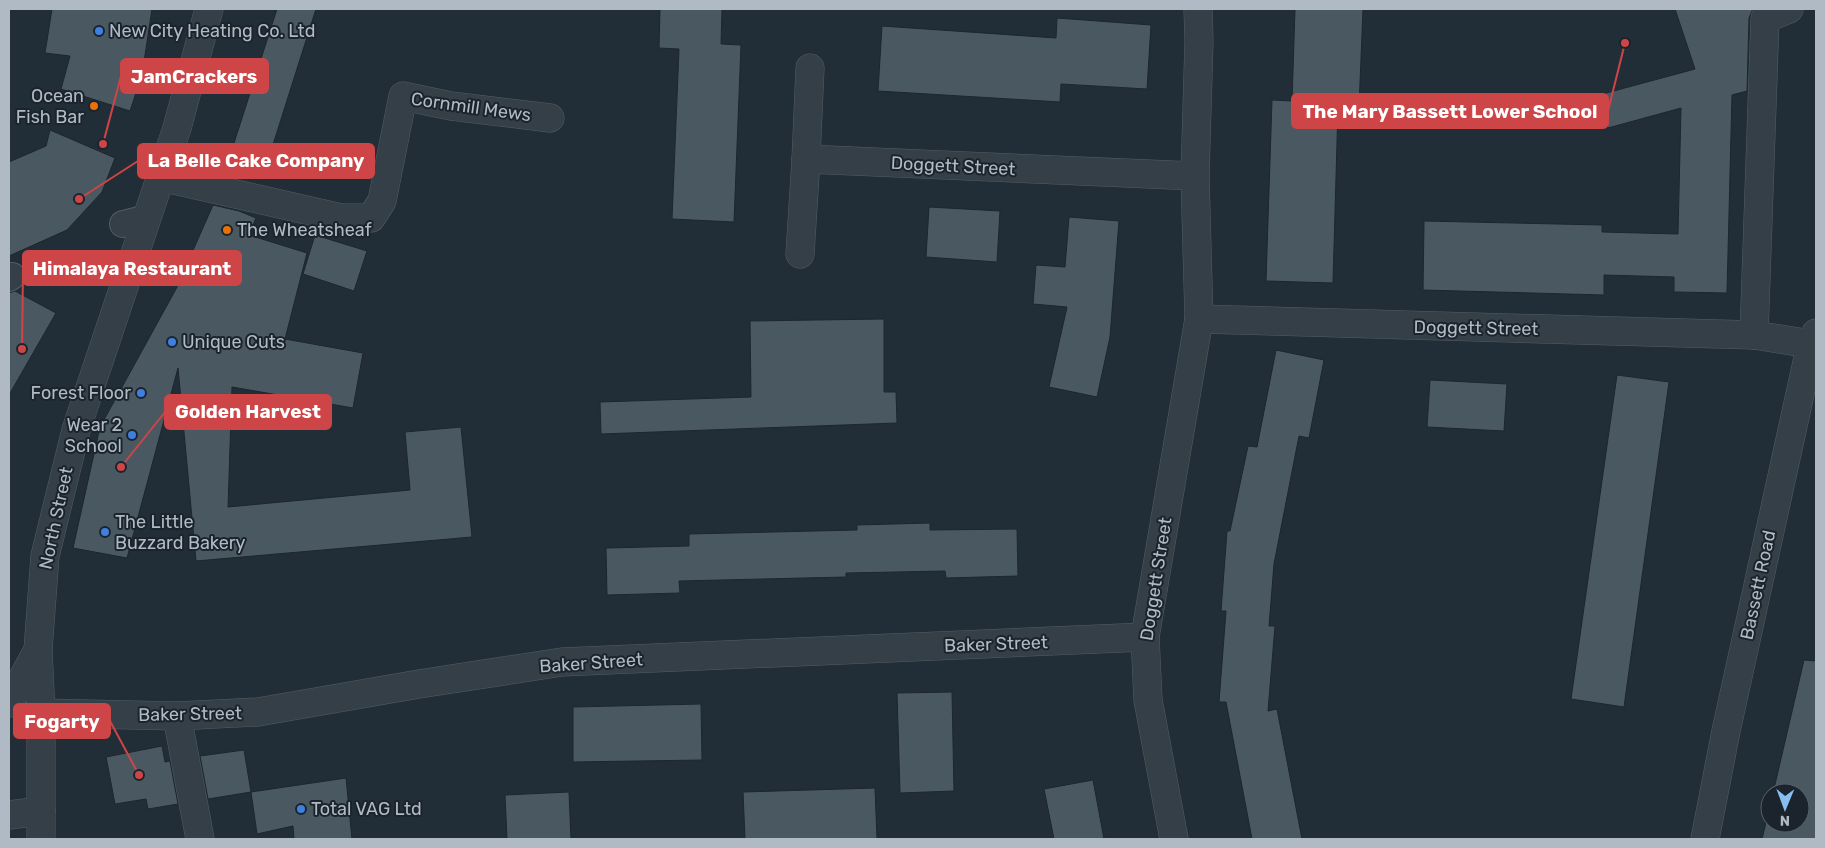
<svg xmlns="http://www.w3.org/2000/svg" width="1825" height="848" viewBox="0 0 1825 848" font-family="Rubik,sans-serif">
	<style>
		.building { fill: #4a5862; stroke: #1d262e }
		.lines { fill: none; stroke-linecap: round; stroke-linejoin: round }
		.pedestrian-casing { stroke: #535d65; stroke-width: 28 }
		.minor-casing { stroke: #535d65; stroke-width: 29 }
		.tertiary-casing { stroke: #535d65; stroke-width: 29 }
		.pedestrian { stroke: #353f47; stroke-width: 26 }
		.minor { stroke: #353f47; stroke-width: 28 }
		.tertiary { stroke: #353f47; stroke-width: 28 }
		.shop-dot { fill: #3f7fe0; stroke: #1b242c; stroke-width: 2 }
		.food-dot { fill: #e8710a; stroke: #1b242c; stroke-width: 2 }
		.labels { text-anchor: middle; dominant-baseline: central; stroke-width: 4; stroke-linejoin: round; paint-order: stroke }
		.poi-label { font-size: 18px; fill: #b0bac4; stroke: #1b242c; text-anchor: start }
		.street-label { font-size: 18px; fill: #b0bac4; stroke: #1b242c }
		.leader { fill: none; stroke: #ce4547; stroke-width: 2 }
		.callout-dot { fill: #ce4547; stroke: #1b242c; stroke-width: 2 }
		.callout { fill: #ce4547; stroke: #ce4547; stroke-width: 2 }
		.callout-label { font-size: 19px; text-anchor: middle; font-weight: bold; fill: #fff }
	</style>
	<rect width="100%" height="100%" fill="#222e37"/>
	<g class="building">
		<path d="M 52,9 L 152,9 L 142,75 L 130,111 L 61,89 L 70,56 L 45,53 Z"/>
		<path d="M 277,9 L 316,9 L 270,154 L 234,143 Z"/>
		<path d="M 660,9 L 722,9 L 721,44 L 741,45 L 734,222 L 672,219 L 679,49 L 659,48 Z"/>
		<path d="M 1295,9 L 1363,9 L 1359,108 L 1338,107 L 1333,283 L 1266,281 L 1272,100 L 1292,101 Z"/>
		<path d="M 1675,9 L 1753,9 L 1749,18 L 1747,91 L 1732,95 L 1727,293 L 1674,292 L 1674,277 L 1604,275 L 1604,295 L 1423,290 L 1424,221 L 1602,225 L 1602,232 L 1678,234 L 1681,108 L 1608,128 L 1599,95 L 1695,69 Z"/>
		<path d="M 1057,18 L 1151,25 L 1147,89 L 1061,84 L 1060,102 L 878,91 L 882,26 L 1056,38 Z"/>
		<path d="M 50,130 L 115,158 L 102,192 L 67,230 L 9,256 L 9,162 L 46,146 Z"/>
		<path d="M 213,205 L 239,211 L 256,218 L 249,235 L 307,253 L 285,339 L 363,353 L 353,408 L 232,387 L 228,507 L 410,490 L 405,432 L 461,427 L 472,537 L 196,561 L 178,368 L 127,558 L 73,548 L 100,427 L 176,289 Z"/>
		<path d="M 929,207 L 1000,211 L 997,262 L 926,257 Z"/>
		<path d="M 1069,217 L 1119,221 L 1110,337 L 1097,397 L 1049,387 L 1067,307 L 1033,304 L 1036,265 L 1065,267 Z"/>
		<path d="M 315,235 L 367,251 L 354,291 L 303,274 Z"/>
		<path d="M 15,291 L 56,313 L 9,395 L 9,293 Z"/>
		<path d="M 884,319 L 884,392 L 896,392 L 897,423 L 601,434 L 600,402 L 751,397 L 750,321 Z"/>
		<path d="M 1276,350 L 1324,360 L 1309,438 L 1299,436 L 1274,564 L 1269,626 L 1275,626 L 1268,711 L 1277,709 L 1302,839 L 1252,839 L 1226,702 L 1219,702 L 1226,611 L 1221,611 L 1227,531 L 1230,531 L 1248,446 L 1257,447 Z"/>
		<path d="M 1617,375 L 1669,382 L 1624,707 L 1571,699 Z"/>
		<path d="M 1430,380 L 1507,384 L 1504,431 L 1427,427 Z"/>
		<path d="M 930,523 L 930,530 L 1017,529 L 1018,576 L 946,578 L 945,571 L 846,573 L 846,577 L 679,581 L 680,593 L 607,595 L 606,548 L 689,546 L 689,534 L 857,530 L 857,525 Z"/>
		<path d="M 1804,660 L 1816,661 L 1816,839 L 1762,839 L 1770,806 L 1770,823 L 1800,823 L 1800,793 L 1773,793 Z"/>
		<path d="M 952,692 L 954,791 L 900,793 L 897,693 Z"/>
		<path d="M 701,704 L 702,760 L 573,762 L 573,707 Z"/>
		<path d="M 162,746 L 165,762 L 170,761 L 178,804 L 148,809 L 146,799 L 115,804 L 106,757 Z"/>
		<path d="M 244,750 L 251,792 L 208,799 L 200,756 Z"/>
		<path d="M 346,778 L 352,839 L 294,839 L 293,826 L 257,834 L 251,792 Z"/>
		<path d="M 1093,780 L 1104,839 L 1054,839 L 1044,789 Z"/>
		<path d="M 875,788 L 877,839 L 745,839 L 743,792 Z"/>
		<path d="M 569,792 L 571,839 L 507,839 L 505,795 Z"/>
	</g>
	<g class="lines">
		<defs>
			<g id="pedestrian">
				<path d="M 123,224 L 147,218"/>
				<path d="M 9,278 L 12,276"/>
			</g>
			<g id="minor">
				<path d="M 806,159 L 810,68"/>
				<path d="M 161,177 L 341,218 L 371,218 L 382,201 L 403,96 L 451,106 L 550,118"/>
				<path d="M 800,254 L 806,159 L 1195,176"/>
				<path d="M 1199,319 L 1754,335 L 1811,344"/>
				<path d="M 1754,335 L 1765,19 L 1789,9"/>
				<path d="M 41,713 L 177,716 L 258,712 L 419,684 L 562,662 L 1145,637"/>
				<path d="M 177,716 L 200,839"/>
				<path d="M 1174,839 L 1148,700 L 1145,637 L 1199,319 L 1195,176 L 1199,41 L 1198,9"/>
				<path d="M 1705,839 L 1726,731 L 1811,344 L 1816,333"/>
			</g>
			<g id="tertiary">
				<path d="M 9,703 L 38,650"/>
				<path d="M 9,815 L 41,811"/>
				<path d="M 41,839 L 41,713 L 38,650 L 45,556 L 76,430 L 177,128 L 209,9"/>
			</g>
		</defs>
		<use href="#pedestrian" class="pedestrian-casing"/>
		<use href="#minor" class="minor-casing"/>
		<use href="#tertiary" class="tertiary-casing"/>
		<use href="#pedestrian" class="pedestrian"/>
		<use href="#minor" class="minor"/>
		<use href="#tertiary" class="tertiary"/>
	</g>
	<g class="shop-dot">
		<circle cx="99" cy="31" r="5"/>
		<circle cx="172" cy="342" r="5"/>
		<circle cx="141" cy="393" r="5"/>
		<circle cx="132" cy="435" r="5"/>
		<circle cx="105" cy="532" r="5"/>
		<circle cx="301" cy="809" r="5"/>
	</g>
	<g class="food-dot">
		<circle cx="94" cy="106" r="5"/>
		<circle cx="227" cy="230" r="5"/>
	</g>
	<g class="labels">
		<g class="poi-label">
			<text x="109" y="31">New City Heating Co. Ltd</text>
			<text x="84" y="96" text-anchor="end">Ocean<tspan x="84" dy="21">Fish Bar</tspan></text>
			<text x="237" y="230">The Wheatsheaf</text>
			<text x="182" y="342">Unique Cuts</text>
			<text x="131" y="393" text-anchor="end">Forest Floor</text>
			<text x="122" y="425" text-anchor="end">Wear 2<tspan x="122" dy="21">School</tspan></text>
			<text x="115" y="522">The Little<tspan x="115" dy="21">Buzzard Bakery</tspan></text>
			<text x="311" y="809">Total VAG Ltd</text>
		</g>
		<g class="street-label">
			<text transform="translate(471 107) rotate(8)">Cornmill Mews</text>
			<text transform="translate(953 166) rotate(3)">Doggett Street</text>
			<text transform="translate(1476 328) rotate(1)">Doggett Street</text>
			<text transform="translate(56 518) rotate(-78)">North Street</text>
			<text transform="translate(1156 579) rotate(-81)">Doggett Street</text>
			<text transform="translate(1758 585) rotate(-78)">Bassett Road</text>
			<text transform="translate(996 644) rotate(-2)">Baker Street</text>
			<text transform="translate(591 663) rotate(-4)">Baker Street</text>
			<text transform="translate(190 714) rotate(-1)">Baker Street</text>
		</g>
	</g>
	<path class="leader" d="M103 144L121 76M1625 43L1608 111M79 199L138 161M22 349L23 268M121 467L165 412M139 775L110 721"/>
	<g class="callout-dot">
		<circle cx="103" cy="144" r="5"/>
		<circle cx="1625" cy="43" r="5"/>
		<circle cx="79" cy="199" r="5"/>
		<circle cx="22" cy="349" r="5"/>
		<circle cx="121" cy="467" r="5"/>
		<circle cx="139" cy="775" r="5"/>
	</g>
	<g class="callout">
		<rect x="121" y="59" width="147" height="34" rx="5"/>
		<rect x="1292" y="94" width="316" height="34" rx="5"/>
		<rect x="138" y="144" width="236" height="34" rx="5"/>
		<rect x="23" y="251" width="218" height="34" rx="5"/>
		<rect x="165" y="395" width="166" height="34" rx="5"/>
		<rect x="14" y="704" width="96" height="34" rx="5"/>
	</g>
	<g class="callout-label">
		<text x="194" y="83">JamCrackers</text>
		<text x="1450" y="118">The Mary Bassett Lower School</text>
		<text x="256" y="167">La Belle Cake Company</text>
		<text x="132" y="275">Himalaya Restaurant</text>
		<text x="248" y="418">Golden Harvest</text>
		<text x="62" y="728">Fogarty</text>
	</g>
	<rect width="1825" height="848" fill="none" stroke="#b0bac4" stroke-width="20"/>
	<g transform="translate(1785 808) rotate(181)"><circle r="24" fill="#1b242c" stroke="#576069"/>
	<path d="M0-4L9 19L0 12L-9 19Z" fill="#87bff1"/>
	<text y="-8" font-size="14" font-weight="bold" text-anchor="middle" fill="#b0bac4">N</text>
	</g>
</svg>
